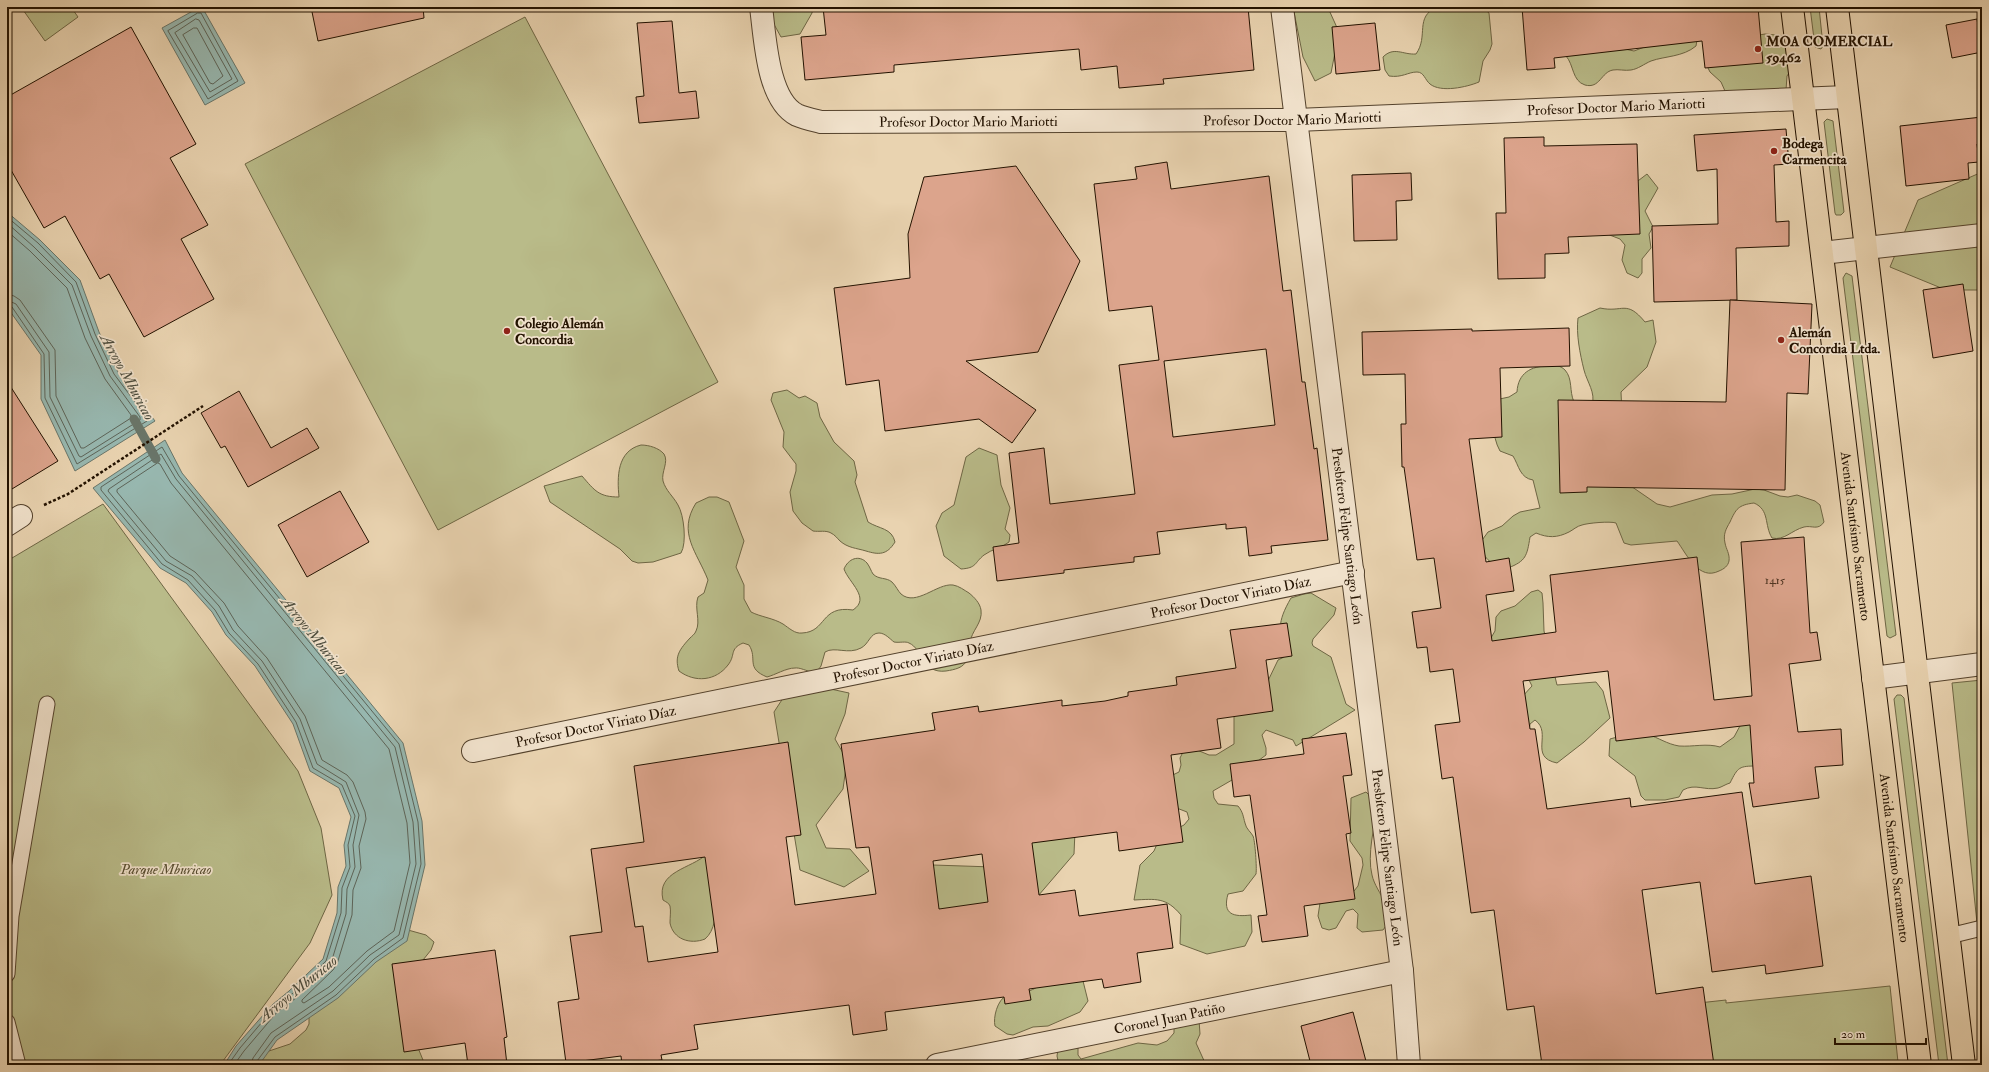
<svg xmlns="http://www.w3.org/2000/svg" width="1989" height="1072" viewBox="0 0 1989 1072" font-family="'IM FELL Double Pica',serif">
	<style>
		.green { fill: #b9bb89; stroke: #6e6644 }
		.water { fill: #97b7af; stroke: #697569 }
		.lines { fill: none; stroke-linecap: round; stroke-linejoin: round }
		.shore { stroke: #5d6458; stroke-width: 1 }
		.stream { stroke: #697569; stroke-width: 9 }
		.building { fill: #dca48c; stroke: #231200; fill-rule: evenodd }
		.service-casing { stroke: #54422c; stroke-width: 17 }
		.minor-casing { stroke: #54422c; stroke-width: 24 }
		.primary-casing { stroke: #231200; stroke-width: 24 }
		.path { stroke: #231200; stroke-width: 2.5; stroke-dasharray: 3 2; stroke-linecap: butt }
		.service { stroke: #f1e2cc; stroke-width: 15 }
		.minor { stroke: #f1e2cc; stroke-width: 22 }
		.primary { stroke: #e9d3b0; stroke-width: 22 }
		.poi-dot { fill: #8f2418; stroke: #f1e2cc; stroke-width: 1.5 }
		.labels { text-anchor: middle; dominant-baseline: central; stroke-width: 3.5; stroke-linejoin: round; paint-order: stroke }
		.number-label { font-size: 12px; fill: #513623 }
		.poi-label { font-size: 14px; font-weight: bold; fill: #231200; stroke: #f1e2cc; text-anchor: start }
		.street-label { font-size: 14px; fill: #231200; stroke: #f1e2cc }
		.park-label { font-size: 14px; font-style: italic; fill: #584d30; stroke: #f1e2cc }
		.water-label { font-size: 15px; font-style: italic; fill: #4c4c3d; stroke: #f1e2cc }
	</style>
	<rect width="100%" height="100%" fill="#e9d3b0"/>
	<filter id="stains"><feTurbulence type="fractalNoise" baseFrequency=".005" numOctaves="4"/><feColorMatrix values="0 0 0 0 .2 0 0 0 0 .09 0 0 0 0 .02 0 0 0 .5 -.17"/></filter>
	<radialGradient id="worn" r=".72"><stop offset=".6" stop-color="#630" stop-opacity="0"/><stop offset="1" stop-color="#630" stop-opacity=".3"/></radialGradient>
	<g class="green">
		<path d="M 21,7 L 71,7 L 78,17 L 45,41 Z"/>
		<path d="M 768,7 L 813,7 L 812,13 L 800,34 L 781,37 L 770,17 Z"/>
		<path d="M 1293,7 L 1331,7 L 1329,10 L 1339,32 L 1331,73 L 1315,81 L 1303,57 Z"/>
		<path d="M 1437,7 L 1482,7 L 1489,13 L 1492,44 L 1490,50 L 1483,61 L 1479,82 C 1467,87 1441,93 1430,84 C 1425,80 1424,72 1417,72 C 1408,72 1402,78 1389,76 L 1385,70 L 1383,57 C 1394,46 1403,55 1416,54 C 1429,36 1414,17 1437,7 Z"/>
		<path d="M 1810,7 L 1819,7 L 1823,46 L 1821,49 L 1815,47 Z"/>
		<path d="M 525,17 L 718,382 L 438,530 L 245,164 Z"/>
		<path d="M 1765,34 L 1787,36 L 1795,64 L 1787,76 L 1786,90 L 1760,111 L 1754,112 L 1729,100 L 1721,82 L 1710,72 L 1707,66 L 1759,35 Z"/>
		<path d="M 1697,40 L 1696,46 C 1683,57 1665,56 1651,61 C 1644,64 1638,69 1631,70 C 1625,71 1618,69 1613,70 C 1601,72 1600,89 1585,85 C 1572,81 1574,65 1566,56 L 1620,48 L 1634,51 L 1647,46 Z"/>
		<path d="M 1827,119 L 1833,121 L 1844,212 L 1841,215 L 1836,215 L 1835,213 L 1824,122 Z"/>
		<path d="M 1982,172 L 1982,290 L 1946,290 L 1890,267 L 1918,200 Z"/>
		<path d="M 1647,174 L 1658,188 L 1645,211 L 1653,227 L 1649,234 L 1651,248 L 1642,259 L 1642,273 L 1638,278 L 1627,273 L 1622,260 L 1625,245 L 1620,239 L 1607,234 L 1630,187 Z"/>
		<path d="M 1846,273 L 1852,276 L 1896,635 L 1890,638 L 1887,636 L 1843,278 Z"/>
		<path d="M 1600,308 C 1623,313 1626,299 1645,322 L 1653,320 L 1656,342 L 1647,367 L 1621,392 L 1625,482 L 1657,504 L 1670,507 L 1712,495 L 1732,494 L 1755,489 L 1764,490 L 1780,496 L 1788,497 L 1797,495 L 1815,501 L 1820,505 L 1824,522 C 1818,531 1812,525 1804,527 C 1792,530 1784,541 1772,538 C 1764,525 1770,510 1754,503 C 1738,505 1736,509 1730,522 C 1726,529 1723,534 1725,543 C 1726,549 1730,554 1729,561 C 1728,566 1724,569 1719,571 C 1699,581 1687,555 1677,541 L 1631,545 L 1624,543 L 1616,523 C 1610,521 1588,523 1582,525 C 1577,526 1573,530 1569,532 C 1557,538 1548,538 1536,533 L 1530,537 C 1527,556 1526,561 1508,568 C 1489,562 1486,563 1480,543 L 1488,532 L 1502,526 L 1513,516 L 1520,512 L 1540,508 L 1533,480 C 1520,478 1519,466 1513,456 L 1500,451 C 1491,435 1494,418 1495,400 L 1509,397 L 1517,392 C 1518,373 1531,366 1548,366 C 1554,365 1560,365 1565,370 C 1573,379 1569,391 1574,402 L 1592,405 C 1596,393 1587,382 1584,370 C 1580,354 1576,334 1578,318 Z"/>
		<path d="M 787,390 L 799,398 L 805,396 L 817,403 L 820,417 L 834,442 L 854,461 L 857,475 L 855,482 L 868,522 C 879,529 892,528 895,542 C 887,555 879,555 866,551 C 856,548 848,548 840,541 C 837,538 835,535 831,533 C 826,530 819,532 813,531 L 802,523 L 793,511 L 790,492 L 796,471 L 796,464 L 783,447 L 784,432 L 771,400 L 773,393 Z"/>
		<path d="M 641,445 C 649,445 659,448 664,454 C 669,462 661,472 663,481 C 666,491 673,496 678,505 C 684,515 687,543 681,553 L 653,562 L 638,563 L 632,561 L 620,549 L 550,502 L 544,486 L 582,476 C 595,491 599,497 619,497 C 617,477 617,451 641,445 Z"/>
		<path d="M 979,448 L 997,455 L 1001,485 L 1010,508 L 1005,529 L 1010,535 L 1009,542 C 1002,548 992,549 984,555 C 974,563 977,568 961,569 L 944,556 L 936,526 L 942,513 L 954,505 L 966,457 Z"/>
		<path d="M 709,497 L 717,497 L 729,502 L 744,541 L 736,567 L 744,585 L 744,599 L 751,612 C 761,617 773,618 783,624 C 789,628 795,634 802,633 C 827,632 820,605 853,610 C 871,598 849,583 844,569 C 848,559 859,554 867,563 C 870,567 871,571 873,574 C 879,580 886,577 892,582 C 896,586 898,591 901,594 C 916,607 937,583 953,585 C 959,586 964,590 969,593 C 974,597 980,603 981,610 C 983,623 971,631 970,643 C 968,663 966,668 946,671 C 922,674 923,649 909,643 C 906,641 899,643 894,642 C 890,639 885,633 879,633 C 870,633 869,644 861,648 C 848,655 835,646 825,652 L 821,666 C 814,678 804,667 795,668 C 786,668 775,675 767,677 C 745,668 758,659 749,645 L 743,643 C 729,649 736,655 728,665 C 716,681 695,683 679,671 C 674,656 680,649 690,638 C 692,636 695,634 696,631 C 701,621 694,608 698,597 L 704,593 L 708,580 C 697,552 677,533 696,503 Z"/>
		<path d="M 103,504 L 298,771 L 321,828 L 332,895 L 310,943 L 220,1065 L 7,1065 L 7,561 Z"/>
		<path d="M 1538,590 L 1542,593 L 1543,603 L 1544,631 L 1557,685 L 1596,682 L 1603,691 L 1610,718 L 1584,742 L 1557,763 C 1528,757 1553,733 1535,720 L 1530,724 L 1529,732 L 1522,697 L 1532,686 L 1529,680 L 1481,655 L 1495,631 L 1496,617 L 1501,611 L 1515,606 L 1531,592 Z"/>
		<path d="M 1311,593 L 1336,608 L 1334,615 L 1313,639 L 1312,643 L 1313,646 L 1331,657 L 1346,704 L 1355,710 L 1296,746 L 1293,740 L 1266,730 L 1262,735 L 1266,748 L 1266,755 L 1232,780 L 1213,791 L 1214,798 L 1218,804 L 1238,806 C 1243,812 1243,816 1245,823 C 1246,829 1251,832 1253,836 C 1255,840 1257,868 1256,874 L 1243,891 L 1228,894 C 1222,915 1234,917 1251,915 L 1252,932 L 1245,946 L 1207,954 L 1180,944 L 1181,915 C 1166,897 1156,899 1134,900 L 1140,865 L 1154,851 L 1160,837 L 1184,825 L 1189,819 L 1187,812 L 1174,807 L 1160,781 L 1179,772 L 1181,765 L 1180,758 L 1183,752 L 1197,750 L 1209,755 L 1216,755 L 1234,744 L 1234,716 L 1266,685 L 1278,660 L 1284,657 C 1280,629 1276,624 1291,598 L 1304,594 Z"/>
		<path d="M 1982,680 L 1982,971 L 1952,683 Z"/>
		<path d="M 826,688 L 849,693 L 845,714 L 835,739 L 847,760 L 843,789 L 816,825 L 826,848 L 850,849 L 869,871 L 844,887 L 800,870 L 774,712 L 787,692 Z"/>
		<path d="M 1897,695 L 1901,695 L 1904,698 L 1948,1065 L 1939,1065 L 1894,699 Z"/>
		<path d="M 1754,719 L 1757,766 C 1739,766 1738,767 1730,783 C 1726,784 1722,787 1718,788 C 1704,791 1696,783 1683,790 L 1679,797 L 1665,800 L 1645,800 L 1641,796 L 1635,776 L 1609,756 L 1610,739 C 1621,736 1635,731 1647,734 C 1659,738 1667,744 1679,746 C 1693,747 1707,743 1720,747 L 1734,737 L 1741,724 Z"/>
		<path d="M 1366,792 L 1379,805 C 1374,824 1367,856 1372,875 C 1376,894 1399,911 1383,930 L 1362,932 L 1357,928 L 1358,914 L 1353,909 L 1346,911 L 1336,928 L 1329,930 L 1322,928 L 1318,916 L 1320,903 L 1354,891 L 1358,886 L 1363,865 L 1362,858 L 1350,841 L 1351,798 Z"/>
		<path d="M 1043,829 L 1075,831 L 1074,854 L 1038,896 L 950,921 L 926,894 L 933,865 L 993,867 Z"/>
		<path d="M 707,854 C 711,876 725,922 705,939 C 690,945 673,939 670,923 C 670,917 671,911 670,906 C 669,903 666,902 663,900 C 656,871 691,869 707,854 Z"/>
		<path d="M 408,930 L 426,935 L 434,942 L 431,950 L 419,965 L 414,1038 L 425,1065 L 397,1065 C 390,1058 381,1062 372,1065 L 255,1065 L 269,1051 L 290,1044 L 306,1030 L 309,1024 L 309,1017 Z"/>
		<path d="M 1047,980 L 1083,981 L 1088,1001 L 1080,1012 L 1048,1026 L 1033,1027 L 1013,1035 L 1007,1034 L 995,1026 C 993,1018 997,1000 1007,995 C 1011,993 1018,995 1022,993 C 1032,991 1040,986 1047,980 Z"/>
		<path d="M 1890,986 L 1898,1062 L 1866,1065 L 1565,1065 L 1561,1018 L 1726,1000 L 1726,1003 Z"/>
		<path d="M 1199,1020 L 1200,1034 L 1196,1043 L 1206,1065 L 1059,1065 L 1057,1056 L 1058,1049 L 1078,1048 L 1078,1055 L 1081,1059 L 1138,1043 L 1157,1045 L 1167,1041 L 1174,1033 L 1174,1026 Z"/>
	</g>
	<g class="water">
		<path d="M 200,7 L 202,7 L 245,83 L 205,105 L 162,28 Z"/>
		<path d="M 7,212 L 40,240 L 80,280 L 99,332 L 118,372 L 155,421 L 75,471 L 41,399 L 41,355 L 7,307 Z"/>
		<path d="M 165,440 L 182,473 L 403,743 L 422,821 L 425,865 L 407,941 L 376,962 L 338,998 L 277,1040 L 259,1065 L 224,1065 L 236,1046 L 272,1005 L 289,991 L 323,959 L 337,913 L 338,887 L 346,866 L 344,845 L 351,817 L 339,788 L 310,771 L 293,724 L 255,666 L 226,635 L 212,612 L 186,583 L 160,568 L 93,488 Z"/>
	</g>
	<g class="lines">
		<g class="shore">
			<path d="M 198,13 L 201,13 L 238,81 L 208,99 L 168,31 Z"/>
			<path d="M 196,19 L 199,20 L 232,79 L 210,92 L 175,33 Z"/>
			<path d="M 194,28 L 197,28 L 223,76 L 213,84 L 210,83 L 183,35 Z"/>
			<path d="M 7,217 L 38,243 L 76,282 L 95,334 L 114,374 L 147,418 L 147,421 L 77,464 L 45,398 L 44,354 L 12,307 L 7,306"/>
			<path d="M 7,223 L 34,247 L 72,285 L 91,336 L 110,376 L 140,417 L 140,420 L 81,457 L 79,456 L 50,397 L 49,352 L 16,304 L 7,300"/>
			<path d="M 7,231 L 30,251 L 67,288 L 85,338 L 105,379 L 131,415 L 131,418 L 84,448 L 81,448 L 56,396 L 55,350 L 20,300 L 14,296 L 7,294"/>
			<path d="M 158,463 L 160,464 L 171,483 L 389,749 L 407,823 L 410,863 L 394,931 L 367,951 L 329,987 L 304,1003 L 302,1002 L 302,1000 L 333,970 L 337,964 L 352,915 L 353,890 L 361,868 L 359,846 L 366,819 L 365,812 L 353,782 L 347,775 L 322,760 L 305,716 L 267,658 L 238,626 L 224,603 L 195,572 L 170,556 L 117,492 L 117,490 Z"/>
			<path d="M 228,1065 L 240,1048 L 274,1008 L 292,994 L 326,961 L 341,913 L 342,888 L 350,867 L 348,845 L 355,816 L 342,785 L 313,768 L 296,722 L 258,664 L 229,633 L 215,610 L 188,580 L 162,564 L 101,490 L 101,487 L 162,447 L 179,476 L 399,744 L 418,822 L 421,864 L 403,938 L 374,959 L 336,995 L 275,1037 L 257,1061 L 256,1065"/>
			<path d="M 234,1065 L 244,1051 L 278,1011 L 296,998 L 331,963 L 346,914 L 347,889 L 355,867 L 353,845 L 359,815 L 346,782 L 317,764 L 300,719 L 262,661 L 233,630 L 219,606 L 192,576 L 166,561 L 108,491 L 109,489 L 161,454 L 176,479 L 395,747 L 413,822 L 416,864 L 399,935 L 370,955 L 333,991 L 271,1033 L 253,1058 L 251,1065"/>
		</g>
		<path class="stream" d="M 134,419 L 156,459"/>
	</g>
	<g class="building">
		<path d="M 311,7 L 423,7 L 424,18 L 318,41 Z"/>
		<path d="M 823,7 L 1248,7 L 1254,70 L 1163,79 L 1164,84 L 1119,88 L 1117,66 L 1081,70 L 1079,49 L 894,65 L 894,72 L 805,80 L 801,37 L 826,35 Z"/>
		<path d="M 1522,7 L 1758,7 L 1763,63 L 1705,68 L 1702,41 L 1554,58 L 1555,68 L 1527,70 Z"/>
		<path d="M 1977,19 L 1982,52 L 1952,58 L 1946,25 Z"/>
		<path d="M 672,21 L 679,93 L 696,91 L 699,118 L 639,123 L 636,97 L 644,96 L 637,23 Z"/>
		<path d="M 1375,23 L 1380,70 L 1336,74 L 1332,27 Z"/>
		<path d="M 131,27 L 196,144 L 170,158 L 208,225 L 181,239 L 214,299 L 144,337 L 109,274 L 100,279 L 65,216 L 44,228 L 7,163 L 7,97 Z"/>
		<path d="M 1982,117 L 1982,144 L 1977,144 L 1979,162 L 1968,163 L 1969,179 L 1906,186 L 1900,126 Z"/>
		<path d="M 1786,129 L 1789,164 L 1774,165 L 1776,222 L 1789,221 L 1789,246 L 1736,248 L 1737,300 L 1654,302 L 1652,226 L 1718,224 L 1717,169 L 1697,171 L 1694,135 Z"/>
		<path d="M 1544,137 L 1544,146 L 1637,144 L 1640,234 L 1568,237 L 1569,253 L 1545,254 L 1545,278 L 1498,279 L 1496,213 L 1506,213 L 1504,138 Z"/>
		<path d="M 1167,162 L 1171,189 L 1269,176 L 1283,291 L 1291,290 L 1302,382 L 1305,382 L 1314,449 L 1317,448 L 1328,540 L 1271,546 L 1272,553 L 1249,556 L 1246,527 L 1226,529 L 1226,524 L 1157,532 L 1160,554 L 1134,557 L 1134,562 L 1064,570 L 1064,573 L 997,581 L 993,547 L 1019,543 L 1009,453 L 1044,448 L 1050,504 L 1135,494 L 1119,365 L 1159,360 L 1152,306 L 1109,311 L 1094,184 L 1137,179 L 1135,167 ZM 1266,349 L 1275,425 L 1173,437 L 1164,361 Z"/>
		<path d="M 1016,166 L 1080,261 L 1038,352 L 966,361 L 1036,410 L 1012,443 L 979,419 L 885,431 L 879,380 L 846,385 L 834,288 L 910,278 L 908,234 L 924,177 Z"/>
		<path d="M 1411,173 L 1412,200 L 1396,201 L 1397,240 L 1354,241 L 1352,175 Z"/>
		<path d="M 1963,284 L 1973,351 L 1933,358 L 1923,290 Z"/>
		<path d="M 1730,300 L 1812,304 L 1808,394 L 1787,393 L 1785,490 L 1587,487 L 1587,492 L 1560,493 L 1558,400 L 1726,402 Z"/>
		<path d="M 1569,328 L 1570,366 L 1500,368 L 1502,437 L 1469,439 L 1486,562 L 1509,558 L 1514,591 L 1486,595 L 1492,641 L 1556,632 L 1550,575 L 1697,557 L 1714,700 L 1752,696 L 1741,542 L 1804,537 L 1810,633 L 1817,632 L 1821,660 L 1789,664 L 1798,732 L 1841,729 L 1843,765 L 1815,767 L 1819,798 L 1753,807 L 1749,783 L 1754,783 L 1750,725 L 1616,741 L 1608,671 L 1523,681 L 1530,729 L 1535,729 L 1547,809 L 1630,798 L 1631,807 L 1742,792 L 1755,884 L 1811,876 L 1823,966 L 1766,974 L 1765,965 L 1712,972 L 1700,882 L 1642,890 L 1656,994 L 1703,987 L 1714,1065 L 1542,1065 L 1534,1006 L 1507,1010 L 1494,910 L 1471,913 L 1453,777 L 1442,779 L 1435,725 L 1460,722 L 1453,669 L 1430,672 L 1427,647 L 1417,648 L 1412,612 L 1441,608 L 1434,558 L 1417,560 L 1404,467 L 1402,467 L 1401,424 L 1406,424 L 1405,374 L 1363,375 L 1362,332 L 1472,329 L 1472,331 Z"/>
		<path d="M 7,381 L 58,461 L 7,492 Z"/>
		<path d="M 239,391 L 271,448 L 307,428 L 319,448 L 248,487 L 225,446 L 221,448 L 201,413 Z"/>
		<path d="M 340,491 L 369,542 L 307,577 L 278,525 Z"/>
		<path d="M 1287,623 L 1292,656 L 1266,660 L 1273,711 L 1217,719 L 1221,748 L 1171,755 L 1183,842 L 1119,851 L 1117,832 L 1032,843 L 1039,895 L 1075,890 L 1079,916 L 1167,904 L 1173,948 L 1137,953 L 1141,982 L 1104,988 L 1102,979 L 1029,989 L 1031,1000 L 1005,1004 L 1004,997 L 885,1012 L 887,1030 L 853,1035 L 849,1005 L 694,1025 L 698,1049 L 661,1055 L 662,1060 L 622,1065 L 621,1056 L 566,1063 L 558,1002 L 579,999 L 570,936 L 602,932 L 591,849 L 644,842 L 634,766 L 788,742 L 801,835 L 786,837 L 795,905 L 876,894 L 869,847 L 856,848 L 841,744 L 935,730 L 932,713 L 978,706 L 979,712 L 1062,700 L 1062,706 L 1105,701 L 1128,696 L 1128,692 L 1177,685 L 1176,677 L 1236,668 L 1230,630 ZM 982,854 L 988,902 L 939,909 L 933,861 ZM 705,857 L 718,952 L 648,962 L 643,926 L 635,927 L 626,868 Z"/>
		<path d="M 1346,733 L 1352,775 L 1343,776 L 1351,833 L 1346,834 L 1355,899 L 1304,906 L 1308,936 L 1262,942 L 1258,916 L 1267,915 L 1250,795 L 1234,797 L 1230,764 L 1304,754 L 1302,739 Z"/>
		<path d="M 495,950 L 507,1037 L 504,1038 L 507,1065 L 468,1065 L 465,1043 L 404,1052 L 392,964 Z"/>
		<path d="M 1353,1012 L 1367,1065 L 1311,1065 L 1301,1026 Z"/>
	</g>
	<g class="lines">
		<defs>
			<g id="service">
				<path d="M 1949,936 L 1982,928"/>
				<path d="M 7,974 L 11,916 L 47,704"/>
				<path d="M 7,1022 L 18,1065"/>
			</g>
			<g id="minor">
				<path id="s1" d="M 761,7 C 765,36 767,100 797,115 C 804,118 813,120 821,122 L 1296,120 L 1847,97"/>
				<path id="s2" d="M 1282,7 L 1402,971 L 1409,1065"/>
				<path d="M 1822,253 L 1982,235"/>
				<path d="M 7,525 L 21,516"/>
				<path d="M 1873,678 L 1982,664"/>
				<path id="s3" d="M 473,751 L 1353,572"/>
				<path id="s4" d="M 937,1065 L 1402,971"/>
			</g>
			<g id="primary">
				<path id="s5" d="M 1792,7 L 1920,1065"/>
				<path d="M 1837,7 L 1964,1065"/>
			</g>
		</defs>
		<use href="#service" class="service-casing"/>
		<use href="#minor" class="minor-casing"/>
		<use href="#primary" class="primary-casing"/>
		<path class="path" d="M 44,505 L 68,494 L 203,406"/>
		<use href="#service" class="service"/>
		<use href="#minor" class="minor"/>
		<use href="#primary" class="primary"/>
	</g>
	<g class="poi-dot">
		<circle cx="1758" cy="49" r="4"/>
		<circle cx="1774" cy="151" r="4"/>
		<circle cx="507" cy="331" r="4"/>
		<circle cx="1781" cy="340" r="4"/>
	</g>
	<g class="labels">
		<g class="number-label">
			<text x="1775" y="580">1415</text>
		</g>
		<g class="poi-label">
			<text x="1766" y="41">MOA COMERCIAL<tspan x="1766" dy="16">59462</tspan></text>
			<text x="1782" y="143">Bodega<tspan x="1782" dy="16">Carmencita</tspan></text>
			<text x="515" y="323">Colegio Alemán<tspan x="515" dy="16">Concordia</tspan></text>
			<text x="1789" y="332">Alemán<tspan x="1789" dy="16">Concordia Ltda.</tspan></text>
		</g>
		<g class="street-label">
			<text stroke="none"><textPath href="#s1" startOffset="938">Profesor Doctor Mario Mariotti</textPath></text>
			<text stroke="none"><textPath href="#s1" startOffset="614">Profesor Doctor Mario Mariotti</textPath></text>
			<text stroke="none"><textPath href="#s1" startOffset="290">Profesor Doctor Mario Mariotti</textPath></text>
			<text stroke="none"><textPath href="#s2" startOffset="533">Presbítero Felipe Santiago León</textPath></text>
			<text stroke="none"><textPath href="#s5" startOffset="533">Avenida Santísimo Sacramento</textPath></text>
			<text stroke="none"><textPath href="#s3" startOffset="773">Profesor Doctor Viriato Díaz</textPath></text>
			<text stroke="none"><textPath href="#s3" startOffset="449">Profesor Doctor Viriato Díaz</textPath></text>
			<text stroke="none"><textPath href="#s3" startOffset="125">Profesor Doctor Viriato Díaz</textPath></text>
			<text stroke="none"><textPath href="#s2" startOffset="857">Presbítero Felipe Santiago León</textPath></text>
			<text stroke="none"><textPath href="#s5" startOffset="857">Avenida Santísimo Sacramento</textPath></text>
			<text stroke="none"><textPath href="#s4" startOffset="237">Coronel Juan Patiño</textPath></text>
		</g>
		<g class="park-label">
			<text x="166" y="869">Parque Mburicao</text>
		</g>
		<g class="water-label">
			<text transform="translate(127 377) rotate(61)">Arroyo Mburicao</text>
			<text transform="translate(314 636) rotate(51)">Arroyo Mburicao</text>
			<text transform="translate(298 989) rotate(-39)">Arroyo Mburicao</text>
		</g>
	</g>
	<rect width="1989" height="1072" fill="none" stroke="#e9d3b0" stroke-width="24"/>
	<rect x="8" y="8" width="1973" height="1056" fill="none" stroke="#231200" stroke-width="2"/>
	<rect x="12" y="12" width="1965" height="1048" fill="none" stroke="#231200"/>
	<path d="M1835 1038v6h91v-6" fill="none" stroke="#231200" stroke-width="2"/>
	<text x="1841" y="1038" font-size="12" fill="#231200" stroke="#f1e2cc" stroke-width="3" paint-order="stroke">20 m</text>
	<rect width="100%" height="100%" filter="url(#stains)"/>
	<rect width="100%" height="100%" fill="url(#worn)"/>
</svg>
